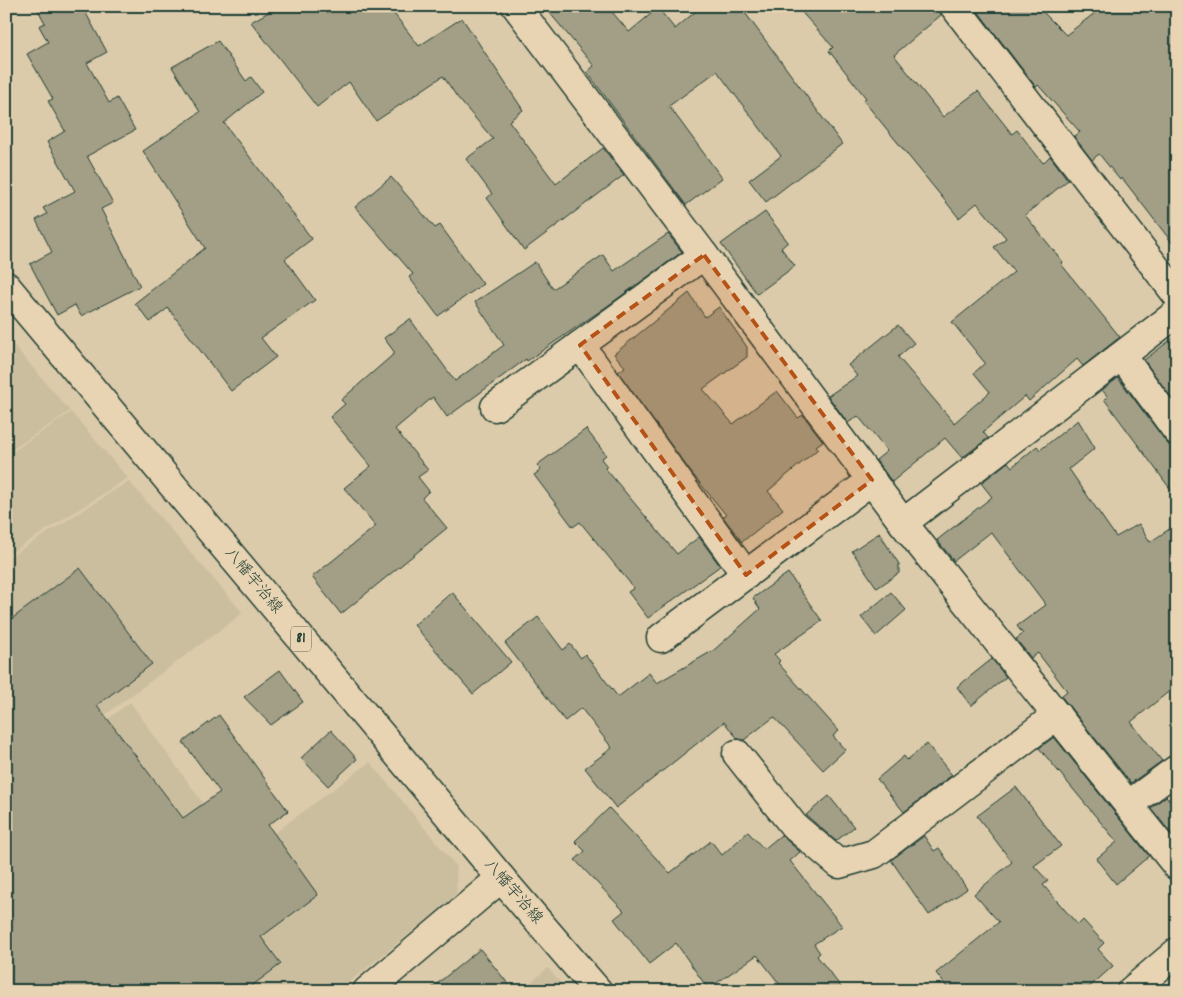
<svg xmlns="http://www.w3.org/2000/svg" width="1183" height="997" viewBox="0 0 1183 997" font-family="Dekko,'Klee One',sans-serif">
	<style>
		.built { fill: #cbbe9f }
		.building { fill: #a29f86; stroke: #1f3d34 }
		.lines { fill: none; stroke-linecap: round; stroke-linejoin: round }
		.street-casing { stroke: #1f3d34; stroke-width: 31 }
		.primary-casing { stroke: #1f3d34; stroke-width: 31 }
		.street { stroke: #e8d4b2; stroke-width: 28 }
		.primary { stroke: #e8d4b2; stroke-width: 28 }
		.marked { fill: #b65216; fill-opacity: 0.2; stroke: #b65216; stroke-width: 4; stroke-dasharray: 10 6; stroke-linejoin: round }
		.labels { text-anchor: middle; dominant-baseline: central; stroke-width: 4; stroke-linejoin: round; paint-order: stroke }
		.shield { fill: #e8d4b2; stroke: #5b6a5a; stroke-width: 1 }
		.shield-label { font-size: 15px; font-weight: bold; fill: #1f3d34 }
		.street-label { font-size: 16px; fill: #1f3d34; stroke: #e8d4b2 }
	</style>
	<rect width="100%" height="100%" fill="#dccbaa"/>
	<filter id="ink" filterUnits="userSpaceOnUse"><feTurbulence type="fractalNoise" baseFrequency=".02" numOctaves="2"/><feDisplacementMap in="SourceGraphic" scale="10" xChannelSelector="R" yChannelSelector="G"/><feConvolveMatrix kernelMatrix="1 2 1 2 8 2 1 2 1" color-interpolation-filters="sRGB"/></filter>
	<g filter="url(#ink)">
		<g class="built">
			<path d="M 6,336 L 70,411 L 6,454 Z"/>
			<path d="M 71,412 L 128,478 L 6,556 L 6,456 Z"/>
			<path d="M 129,481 L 243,613 L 6,788 L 6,559 Z"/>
			<path d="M 130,702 L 242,857 L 370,762 L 456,866 L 457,896 L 338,991 L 6,991 L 6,797 Z"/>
			<path d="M 548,968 L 567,991 L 520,991 Z"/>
		</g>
		<g class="building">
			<path d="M 36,6 L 82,6 L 107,52 L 87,63 L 109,103 L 117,98 L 135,130 L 87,156 L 113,203 L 101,209 L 140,286 L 81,316 L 75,305 L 57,315 L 30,264 L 52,252 L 36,220 L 47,214 L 43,208 L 75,191 L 47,142 L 65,131 L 48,101 L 53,99 L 27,54 L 48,42 L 39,26 L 45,23 Z"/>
			<path d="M 279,6 L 388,6 L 419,46 L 462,18 L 523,110 L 509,121 L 556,184 L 603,148 L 624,175 L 524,250 L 487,198 L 492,194 L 466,159 L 493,139 L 457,97 L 443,76 L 376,121 L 349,82 L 317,107 L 251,22 Z"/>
			<path d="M 544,6 L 607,6 L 629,32 L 658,8 L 675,29 L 702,6 L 740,6 L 842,144 L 766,202 L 749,180 L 781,156 L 717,71 L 669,106 L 722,178 L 686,205 L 587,72 L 594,66 Z"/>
			<path d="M 796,6 L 939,6 L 941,15 L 894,55 L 943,117 L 978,91 L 1012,134 L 1017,130 L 1043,163 L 1050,156 L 1068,180 L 1025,215 L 1063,262 L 1061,264 L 1120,337 L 1083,366 L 1077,359 L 1029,401 L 1025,396 L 983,432 L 988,438 L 962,458 L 945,438 L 892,482 L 876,460 L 887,451 L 858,416 L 848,423 L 828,396 L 857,376 L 848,365 L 898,325 L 914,343 L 898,357 L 954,423 L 990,392 L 974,373 L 985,363 L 952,322 L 1014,272 L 994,247 L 1006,238 L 977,203 L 959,218 L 863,100 L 866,98 L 829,51 L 833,47 Z"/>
			<path d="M 974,6 L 1037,6 L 1066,35 L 1104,6 L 1177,6 L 1177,249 L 1122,178 L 1120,180 L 1099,154 L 1092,160 L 1074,137 L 1080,132 L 1038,85 L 1036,87 Z"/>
			<path d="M 218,41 L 246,81 L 251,77 L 262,92 L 224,123 L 312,239 L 285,259 L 315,300 L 261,338 L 276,357 L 231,391 L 168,308 L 150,322 L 135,303 L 205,248 L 143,151 L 200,112 L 172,67 Z"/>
			<path d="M 391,177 L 435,228 L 440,225 L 483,284 L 438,316 L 409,277 L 413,274 L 355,207 Z"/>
			<path d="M 765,212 L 788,242 L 781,248 L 795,266 L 757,294 L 721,244 Z"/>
			<path d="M 668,234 L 682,252 L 606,307 L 527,361 L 526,359 L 447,417 L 433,397 L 395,429 L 428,470 L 418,477 L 429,491 L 422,498 L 447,528 L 341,614 L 312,577 L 376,526 L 344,488 L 371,466 L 330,417 L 345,404 L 341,400 L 395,353 L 384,338 L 410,319 L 455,381 L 504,345 L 475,302 L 535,262 L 553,289 L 603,255 L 614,271 Z"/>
			<path d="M 689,293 L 705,317 L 719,307 L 747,347 L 747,357 L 703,389 L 733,424 L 777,391 L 798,418 L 803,415 L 823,441 L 816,446 L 818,449 L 768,491 L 783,509 L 742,542 L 723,517 L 726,515 L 690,471 L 618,372 L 625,367 L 614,354 Z"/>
			<path d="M 1177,335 L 1177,403 L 1176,404 L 1144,360 Z"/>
			<path d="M 1118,378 L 1177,456 L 1177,498 L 1104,399 L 1108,397 L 1102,390 Z"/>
			<path d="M 1078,420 L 1095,448 L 1069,469 L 1116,537 L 1139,524 L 1150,542 L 1177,524 L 1177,685 L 1131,722 L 1162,761 L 1131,783 L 1061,696 L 1067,691 L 1038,653 L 1031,658 L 1016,639 L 1023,634 L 1017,626 L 1046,605 L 991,532 L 954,561 L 937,540 L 992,497 L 981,483 L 1008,462 L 1012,467 L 1037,446 L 1040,450 Z"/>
			<path d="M 586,429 L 606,455 L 601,459 L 607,466 L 605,468 L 677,554 L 699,537 L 720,566 L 648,618 L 628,592 L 634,588 L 580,522 L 573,527 L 534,475 L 541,470 L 537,465 Z"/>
			<path d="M 879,533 L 899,564 L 899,573 L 877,588 L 852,551 Z"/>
			<path d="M 80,568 L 152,664 L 97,705 L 183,818 L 220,792 L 183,742 L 219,715 L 288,811 L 268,825 L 318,895 L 261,937 L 281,964 L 245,991 L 6,991 L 6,623 Z"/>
			<path d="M 788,573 L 822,621 L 774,654 L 780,661 L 778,663 L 839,731 L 833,736 L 845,750 L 823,770 L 774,717 L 744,740 L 738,739 L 724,722 L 616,808 L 585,768 L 612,748 L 581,708 L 565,721 L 505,643 L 538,617 L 563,650 L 570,644 L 581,658 L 585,654 L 618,697 L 649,673 L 657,683 L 714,650 L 760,609 L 753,598 Z"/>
			<path d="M 452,592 L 511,662 L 473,694 L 414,625 Z"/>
			<path d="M 891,592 L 906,610 L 876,636 L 861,617 Z"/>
			<path d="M 992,659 L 1006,677 L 971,706 L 957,687 Z"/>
			<path d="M 280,670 L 303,702 L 271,725 L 244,697 Z"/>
			<path d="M 331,730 L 357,759 L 328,786 L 301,758 Z"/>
			<path d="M 1054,737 L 1149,856 L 1116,884 L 1096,859 L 1117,842 L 1039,748 Z"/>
			<path d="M 927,744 L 952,775 L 904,812 L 877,779 L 904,756 L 907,760 Z"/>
			<path d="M 1016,787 L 1061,846 L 1034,866 L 1048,881 L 1043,885 L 1078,925 L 1083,920 L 1104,943 L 1098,949 L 1113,966 L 1085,991 L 950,991 L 936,973 L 999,922 L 974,894 L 1012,862 L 977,816 Z"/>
			<path d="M 829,796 L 854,827 L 836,841 L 806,815 Z"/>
			<path d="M 1166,796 L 1177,809 L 1177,834 L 1174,837 L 1151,808 Z"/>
			<path d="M 609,808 L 670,873 L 711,841 L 722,855 L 748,832 L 764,849 L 781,835 L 800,852 L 790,861 L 842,926 L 814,944 L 820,953 L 817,956 L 844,991 L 785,991 L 757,955 L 708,989 L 676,943 L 649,964 L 614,919 L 624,911 L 575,860 L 585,851 L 575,841 Z"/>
			<path d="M 924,836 L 934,851 L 939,848 L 967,889 L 929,915 L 891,860 Z"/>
			<path d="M 480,949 L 514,991 L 428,991 Z"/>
		</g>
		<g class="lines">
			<defs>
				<g id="street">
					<path d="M 516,6 L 704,255 L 903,523 L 1177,866"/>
					<path d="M 954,6 L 1177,295"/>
					<path d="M 580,345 L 746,575"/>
					<path d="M 1122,356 L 1177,431"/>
					<path d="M 495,407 L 704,255"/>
					<path d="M 903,523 L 1177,313"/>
					<path d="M 661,638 L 872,480"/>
					<path d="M 737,754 L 794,826 L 839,864 L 874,854 L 1057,715"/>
					<path d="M 1128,805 L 1177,769"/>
					<path d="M 367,991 L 501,878"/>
					<path d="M 1131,991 L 1177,952"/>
				</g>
				<path id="primary" d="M 6,286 L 501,878 L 598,991"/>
			</defs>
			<use href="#street" class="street-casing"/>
			<use href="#primary" class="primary-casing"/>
			<use href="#street" class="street"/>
			<use href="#primary" class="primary"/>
		</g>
	</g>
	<path class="marked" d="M 704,255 L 872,480 L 746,575 L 580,345 Z"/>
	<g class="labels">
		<rect class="shield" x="291" y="626.5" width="20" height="25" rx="4"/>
		<g class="shield-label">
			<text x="301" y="639">81</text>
		</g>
		<g class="street-label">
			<text transform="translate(253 581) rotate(50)">八幡宇治線</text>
			<text transform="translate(513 892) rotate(49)">八幡宇治線</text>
		</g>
	</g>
	<rect width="1183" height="997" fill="none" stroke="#e8d4b2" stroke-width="25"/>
	<rect x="12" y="12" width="1158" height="972" fill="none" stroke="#1f3d34" stroke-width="2" filter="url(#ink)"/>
</svg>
